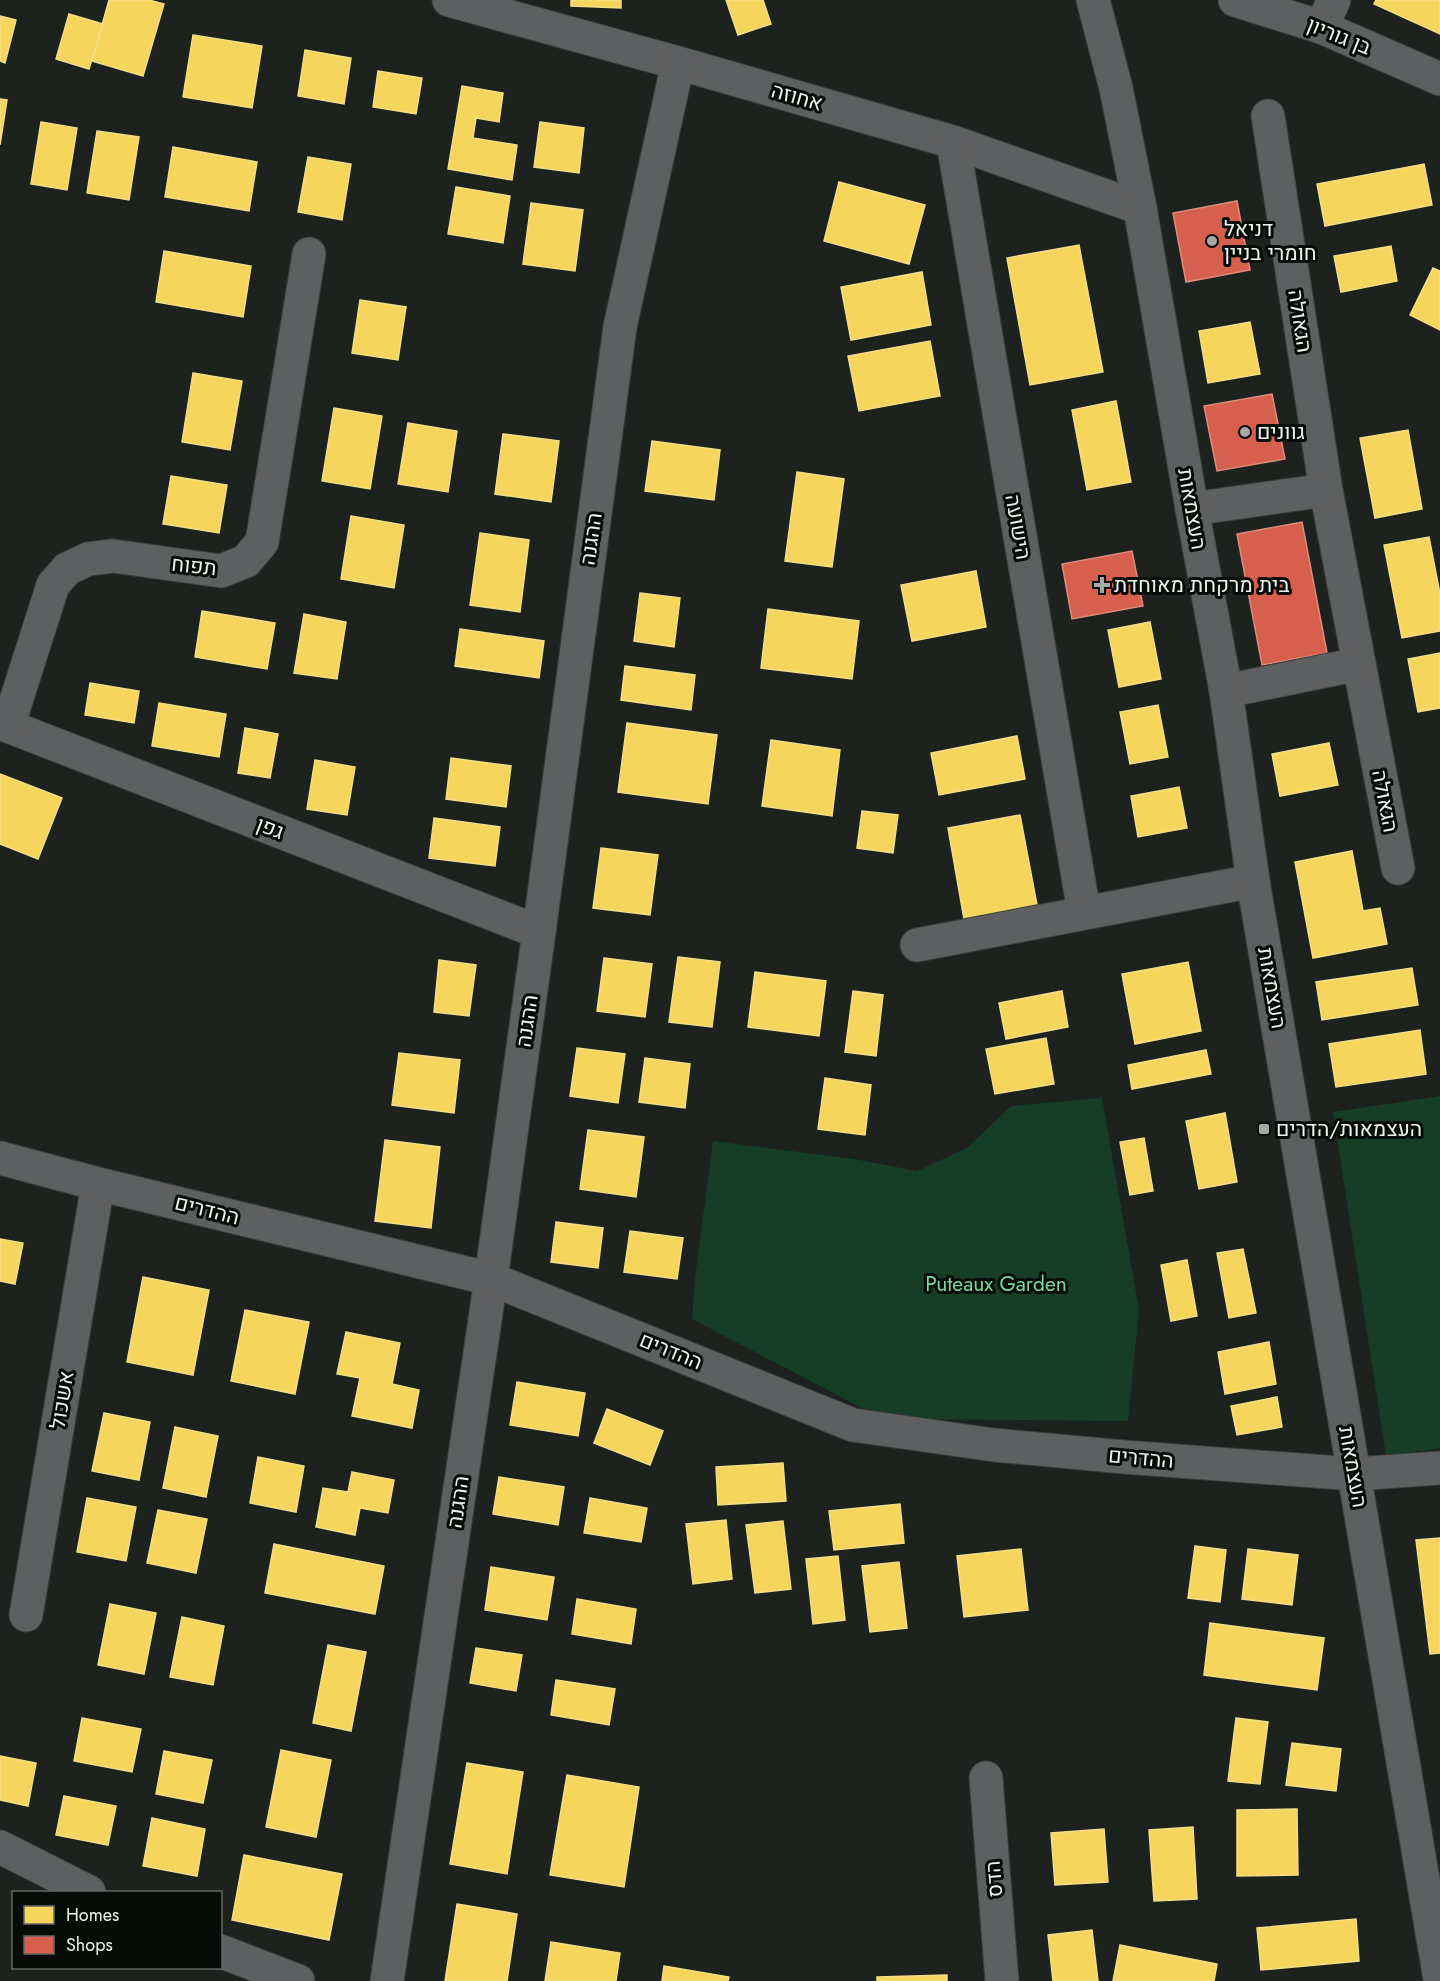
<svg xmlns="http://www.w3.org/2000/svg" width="1440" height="1981" viewBox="0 0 1440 1981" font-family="Jost,Heebo,sans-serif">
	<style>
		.green { fill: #163d26 }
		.homes { fill: #f6d55c; stroke: #f3de88; stroke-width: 1.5 }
		.shops { fill: #d6604d; stroke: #dd8c7d; stroke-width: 1.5 }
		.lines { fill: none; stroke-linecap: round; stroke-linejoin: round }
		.minor-casing { stroke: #3b3e3c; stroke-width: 35 }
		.tertiary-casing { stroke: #3b3e3c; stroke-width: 35 }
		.minor { stroke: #5e5f60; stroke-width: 33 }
		.tertiary { stroke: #5e5f60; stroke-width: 33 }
		.poi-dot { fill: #a4a9a5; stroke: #080c09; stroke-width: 2 }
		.labels { text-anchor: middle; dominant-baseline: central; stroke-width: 6; stroke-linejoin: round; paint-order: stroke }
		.street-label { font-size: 21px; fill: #ecf2ed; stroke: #080c09 }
		.poi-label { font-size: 21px; fill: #ecf2ed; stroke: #080c09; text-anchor: start }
		.park-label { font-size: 21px; fill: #7bd89c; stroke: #080c09 }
	</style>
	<rect width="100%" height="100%" fill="#1d221e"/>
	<g class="green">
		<path d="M 1440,1096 L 1440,1448 L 1386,1456 L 1333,1112 Z"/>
		<path d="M 1102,1098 L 1139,1310 L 1128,1421 L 883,1419 L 692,1319 L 695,1278 L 713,1141 L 854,1159 L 917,1171 L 967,1148 L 1011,1106 Z"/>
	</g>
	<g class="homes">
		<path d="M 109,0 L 149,0 L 164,4 L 143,76 L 92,61 Z"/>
		<path d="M 571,0 L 621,0 L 621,8 L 571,6 Z"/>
		<path d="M 726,0 L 763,0 L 771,24 L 738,35 Z"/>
		<path d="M 1376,0 L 1440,0 L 1440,34 L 1374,4 Z"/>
		<path d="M 69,14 L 103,24 L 89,69 L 56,59 Z"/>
		<path d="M 0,16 L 16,20 L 5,63 L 0,61 Z"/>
		<path d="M 193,35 L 262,46 L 252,108 L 183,97 Z"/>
		<path d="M 305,50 L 351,58 L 344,104 L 298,96 Z"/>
		<path d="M 378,71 L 422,78 L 416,114 L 373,107 Z"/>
		<path d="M 462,86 L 503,93 L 499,122 L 476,118 L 473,138 L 517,145 L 512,180 L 448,169 Z"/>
		<path d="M 0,99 L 7,100 L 0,145 Z"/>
		<path d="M 41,122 L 77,128 L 67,190 L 31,184 Z"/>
		<path d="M 540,122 L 584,128 L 579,173 L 534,167 Z"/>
		<path d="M 97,131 L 139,137 L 129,200 L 87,193 Z"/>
		<path d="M 173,147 L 257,162 L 249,211 L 165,197 Z"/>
		<path d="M 308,157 L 351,164 L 342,220 L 298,212 Z"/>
		<path d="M 1424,164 L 1432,205 L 1325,226 L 1317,184 Z"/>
		<path d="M 839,182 L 925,205 L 909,264 L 824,241 Z"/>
		<path d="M 456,187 L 510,196 L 503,243 L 448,234 Z"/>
		<path d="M 531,203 L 583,210 L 575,271 L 523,264 Z"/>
		<path d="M 1079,245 L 1103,372 L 1030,385 L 1007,258 Z"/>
		<path d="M 1391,246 L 1397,281 L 1341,292 L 1334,256 Z"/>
		<path d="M 164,251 L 251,266 L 243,317 L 156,302 Z"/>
		<path d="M 1433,268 L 1440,271 L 1440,330 L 1410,315 Z"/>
		<path d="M 922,272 L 931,325 L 851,340 L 841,287 Z"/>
		<path d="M 360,300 L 406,307 L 398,360 L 352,353 Z"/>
		<path d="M 1250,322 L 1260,374 L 1208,383 L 1199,331 Z"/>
		<path d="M 930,341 L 940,396 L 859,411 L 848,356 Z"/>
		<path d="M 193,373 L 242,381 L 230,450 L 182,442 Z"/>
		<path d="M 1116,401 L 1131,482 L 1087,490 L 1072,410 Z"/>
		<path d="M 334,408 L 382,416 L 370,489 L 322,481 Z"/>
		<path d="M 408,423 L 457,431 L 448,492 L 398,484 Z"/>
		<path d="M 1408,430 L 1422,509 L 1375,518 L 1360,438 Z"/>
		<path d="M 503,434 L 559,441 L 551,502 L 495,494 Z"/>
		<path d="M 652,441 L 720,450 L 714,500 L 645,491 Z"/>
		<path d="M 797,472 L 844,479 L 832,567 L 785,561 Z"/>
		<path d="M 171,476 L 227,485 L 219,533 L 163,524 Z"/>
		<path d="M 351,516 L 404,525 L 394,588 L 341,579 Z"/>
		<path d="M 480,533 L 529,540 L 520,612 L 470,605 Z"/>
		<path d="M 1429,537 L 1440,594 L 1440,631 L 1402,638 L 1384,545 Z"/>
		<path d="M 976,571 L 986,627 L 912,641 L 901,585 Z"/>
		<path d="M 640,593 L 680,598 L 674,647 L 634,641 Z"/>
		<path d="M 768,609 L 859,621 L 852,679 L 761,668 Z"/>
		<path d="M 202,611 L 275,623 L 267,669 L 195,657 Z"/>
		<path d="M 304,614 L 346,622 L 337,679 L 294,673 Z"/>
		<path d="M 1150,622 L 1161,679 L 1119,687 L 1108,630 Z"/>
		<path d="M 460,629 L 544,641 L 539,678 L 455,666 Z"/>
		<path d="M 1440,653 L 1440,708 L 1418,712 L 1408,659 Z"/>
		<path d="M 625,666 L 695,675 L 691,710 L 621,700 Z"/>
		<path d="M 90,683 L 139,691 L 134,723 L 85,715 Z"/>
		<path d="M 159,703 L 226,714 L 219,757 L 152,746 Z"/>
		<path d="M 1158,705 L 1168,757 L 1130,764 L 1120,712 Z"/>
		<path d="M 627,723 L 717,735 L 708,804 L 618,792 Z"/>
		<path d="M 245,728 L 278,734 L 270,778 L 238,773 Z"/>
		<path d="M 1017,736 L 1025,779 L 939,795 L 931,753 Z"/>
		<path d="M 771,740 L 840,750 L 832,816 L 762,806 Z"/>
		<path d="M 1329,743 L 1338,785 L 1280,796 L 1272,754 Z"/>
		<path d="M 451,758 L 511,766 L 506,807 L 446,799 Z"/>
		<path d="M 315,760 L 355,767 L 347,815 L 307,809 Z"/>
		<path d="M 0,774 L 62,798 L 38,859 L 0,844 Z"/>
		<path d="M 1179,787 L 1187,828 L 1138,837 L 1131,796 Z"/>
		<path d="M 862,811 L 898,815 L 893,853 L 857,848 Z"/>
		<path d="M 1020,815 L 1037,905 L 964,919 L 948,828 Z"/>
		<path d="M 434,818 L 500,827 L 495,866 L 429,858 Z"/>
		<path d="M 601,848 L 658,855 L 650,915 L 593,908 Z"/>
		<path d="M 1352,851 L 1363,911 L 1380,908 L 1387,944 L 1313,958 L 1295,862 Z"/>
		<path d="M 678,957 L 720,962 L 712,1027 L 669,1022 Z"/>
		<path d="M 604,958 L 652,964 L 645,1017 L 597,1011 Z"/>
		<path d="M 439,960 L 476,965 L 469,1016 L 434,1012 Z"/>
		<path d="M 1188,962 L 1201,1031 L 1135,1044 L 1122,974 Z"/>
		<path d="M 1412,968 L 1418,1005 L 1322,1020 L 1316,982 Z"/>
		<path d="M 755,972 L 826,981 L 819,1036 L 748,1027 Z"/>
		<path d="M 853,991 L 883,995 L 876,1056 L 845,1052 Z"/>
		<path d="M 1062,991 L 1068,1027 L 1006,1039 L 999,1003 Z"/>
		<path d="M 1420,1030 L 1426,1074 L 1336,1087 L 1329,1044 Z"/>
		<path d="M 1046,1038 L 1054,1084 L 995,1094 L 986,1049 Z"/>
		<path d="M 577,1048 L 625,1054 L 618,1103 L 570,1096 Z"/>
		<path d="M 1206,1050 L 1211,1074 L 1132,1089 L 1128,1065 Z"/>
		<path d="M 399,1053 L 460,1060 L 454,1113 L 392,1105 Z"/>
		<path d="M 645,1058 L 690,1064 L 685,1108 L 639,1102 Z"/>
		<path d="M 825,1078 L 871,1085 L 865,1135 L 818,1129 Z"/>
		<path d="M 1225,1113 L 1237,1182 L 1199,1189 L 1186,1121 Z"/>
		<path d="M 588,1130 L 644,1137 L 636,1197 L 580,1189 Z"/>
		<path d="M 1144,1138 L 1153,1191 L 1130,1195 L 1120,1142 Z"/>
		<path d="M 385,1140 L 440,1147 L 431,1228 L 375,1221 Z"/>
		<path d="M 556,1222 L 603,1228 L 598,1268 L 551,1262 Z"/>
		<path d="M 630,1231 L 683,1238 L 677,1279 L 624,1272 Z"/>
		<path d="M 0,1239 L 23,1243 L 15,1284 L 0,1281 Z"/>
		<path d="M 1243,1249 L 1256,1313 L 1229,1318 L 1217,1253 Z"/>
		<path d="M 1187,1260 L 1197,1316 L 1171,1321 L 1161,1265 Z"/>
		<path d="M 143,1277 L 209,1290 L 193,1375 L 127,1362 Z"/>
		<path d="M 245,1310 L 309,1322 L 295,1394 L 231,1381 Z"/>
		<path d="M 346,1332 L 400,1343 L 392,1384 L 419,1390 L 412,1428 L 352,1416 L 360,1378 L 337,1374 Z"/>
		<path d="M 1269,1342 L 1276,1384 L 1225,1394 L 1218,1352 Z"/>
		<path d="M 517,1382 L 585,1393 L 578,1436 L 510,1425 Z"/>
		<path d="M 1277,1397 L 1282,1427 L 1237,1435 L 1231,1406 Z"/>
		<path d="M 607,1409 L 663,1431 L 650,1465 L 594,1443 Z"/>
		<path d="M 104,1413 L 150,1422 L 139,1480 L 92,1471 Z"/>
		<path d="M 175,1427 L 218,1436 L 206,1497 L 163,1488 Z"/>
		<path d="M 258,1457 L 304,1466 L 296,1512 L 250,1503 Z"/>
		<path d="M 783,1463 L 786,1501 L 718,1505 L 716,1467 Z"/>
		<path d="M 352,1472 L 394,1480 L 388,1513 L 360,1508 L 355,1535 L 316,1527 L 323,1488 L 348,1492 Z"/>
		<path d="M 499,1477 L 564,1487 L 558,1525 L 493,1514 Z"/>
		<path d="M 87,1498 L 136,1507 L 126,1561 L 77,1552 Z"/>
		<path d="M 590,1498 L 647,1508 L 641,1542 L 584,1533 Z"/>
		<path d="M 900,1504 L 904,1543 L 834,1550 L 829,1511 Z"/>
		<path d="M 158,1510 L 207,1519 L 196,1573 L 147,1563 Z"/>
		<path d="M 726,1520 L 732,1579 L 693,1584 L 686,1524 Z"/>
		<path d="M 783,1521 L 791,1589 L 755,1593 L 746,1525 Z"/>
		<path d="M 1440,1538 L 1440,1653 L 1430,1654 L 1416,1540 Z"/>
		<path d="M 274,1544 L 384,1566 L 375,1614 L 265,1593 Z"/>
		<path d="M 1195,1546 L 1226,1550 L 1220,1602 L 1188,1598 Z"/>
		<path d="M 1021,1549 L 1028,1610 L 964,1617 L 957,1556 Z"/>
		<path d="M 1248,1549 L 1298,1555 L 1292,1605 L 1242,1599 Z"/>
		<path d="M 838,1556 L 845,1620 L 813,1624 L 806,1559 Z"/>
		<path d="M 899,1562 L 907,1628 L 870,1632 L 862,1566 Z"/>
		<path d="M 491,1567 L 554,1577 L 547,1620 L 485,1610 Z"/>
		<path d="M 577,1599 L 636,1609 L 631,1644 L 572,1634 Z"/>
		<path d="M 110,1604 L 156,1613 L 144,1674 L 98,1665 Z"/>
		<path d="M 182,1617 L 224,1626 L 213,1685 L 170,1677 Z"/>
		<path d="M 1210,1623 L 1324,1638 L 1317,1690 L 1204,1675 Z"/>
		<path d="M 328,1645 L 366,1652 L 351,1731 L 313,1723 Z"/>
		<path d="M 476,1648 L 522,1655 L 516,1691 L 470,1683 Z"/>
		<path d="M 556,1680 L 615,1689 L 609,1725 L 551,1715 Z"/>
		<path d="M 82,1718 L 141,1729 L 132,1772 L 74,1761 Z"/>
		<path d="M 1236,1718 L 1268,1722 L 1260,1784 L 1228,1781 Z"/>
		<path d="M 1292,1743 L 1341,1749 L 1336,1791 L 1286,1785 Z"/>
		<path d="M 281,1750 L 331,1760 L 316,1837 L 266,1827 Z"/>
		<path d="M 164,1751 L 212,1760 L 203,1803 L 156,1794 Z"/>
		<path d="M 0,1756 L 36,1763 L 28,1806 L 0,1800 Z"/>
		<path d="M 467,1763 L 523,1772 L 507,1874 L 450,1864 Z"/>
		<path d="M 567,1775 L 639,1787 L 624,1887 L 550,1875 Z"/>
		<path d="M 64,1796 L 116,1806 L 108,1845 L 56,1835 Z"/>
		<path d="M 1297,1809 L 1298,1875 L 1237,1876 L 1237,1810 Z"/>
		<path d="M 152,1818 L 205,1829 L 197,1876 L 143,1866 Z"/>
		<path d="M 1193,1827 L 1197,1899 L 1154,1901 L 1149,1830 Z"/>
		<path d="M 1104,1829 L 1108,1882 L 1055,1885 L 1051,1833 Z"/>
		<path d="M 244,1855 L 342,1874 L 329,1940 L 232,1920 Z"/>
		<path d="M 457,1904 L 517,1914 L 507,1981 L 445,1981 Z"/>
		<path d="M 1356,1919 L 1359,1961 L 1261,1970 L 1257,1928 Z"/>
		<path d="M 1092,1930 L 1098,1981 L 1053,1981 L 1048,1935 Z"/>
		<path d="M 551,1942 L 620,1953 L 616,1981 L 545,1981 Z"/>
		<path d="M 1120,1945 L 1217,1964 L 1214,1981 L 1113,1981 Z"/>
		<path d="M 664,1966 L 729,1977 L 728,1981 L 662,1981 Z"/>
		<path d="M 947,1975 L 947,1981 L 877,1981 L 877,1977 Z"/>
	</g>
	<g class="shops">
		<path d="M 1237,201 L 1250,270 L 1186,282 L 1173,213 Z"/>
		<path d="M 1272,394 L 1285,459 L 1217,471 L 1204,406 Z"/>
		<path d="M 1302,522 L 1327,653 L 1262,665 L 1237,534 Z"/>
		<path d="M 1132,551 L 1143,606 L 1072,619 L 1062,564 Z"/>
	</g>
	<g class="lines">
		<defs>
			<g id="minor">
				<path d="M 449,0 L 678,63 L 953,142 L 1140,208"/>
				<path d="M 1321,27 L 1334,0"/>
				<path d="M 1268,116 L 1326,490 L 1398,868"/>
				<path d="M 953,142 L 1084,912"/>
				<path d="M 1192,509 L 1326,490"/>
				<path d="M 1226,691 L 1359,664"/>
				<path d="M 0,723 L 539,932"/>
				<path d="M 8,726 L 53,585 L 67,569 L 88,559 L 113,556 L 221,571 L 246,561 L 262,542 L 309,254"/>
				<path d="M 917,945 L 1253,881"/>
				<path d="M 1354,1474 L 1440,1468"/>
				<path d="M 26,1615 L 98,1184"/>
				<path d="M 986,1778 L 1002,1981"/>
				<path d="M 0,1847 L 89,1892"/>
				<path d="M 220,1951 L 298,1981"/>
				<path d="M 387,1981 L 491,1279 L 539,932 L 620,327 L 678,63"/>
			</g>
			<g id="tertiary">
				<path d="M 1093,0 L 1116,88 L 1140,208 L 1192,509 L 1226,691 L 1253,881 L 1440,1979"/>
				<path d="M 1235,0 L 1321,27 L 1440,79"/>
				<path d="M 0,1158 L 98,1184 L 491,1279 L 853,1425 L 994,1445 L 1124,1457 L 1354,1474"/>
			</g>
		</defs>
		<use href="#minor" class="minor-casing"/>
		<use href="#tertiary" class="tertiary-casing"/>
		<use href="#minor" class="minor"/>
		<use href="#tertiary" class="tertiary"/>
	</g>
	<g class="poi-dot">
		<circle cx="1212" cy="241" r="6"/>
		<circle cx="1245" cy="432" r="6"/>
		<path d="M1099 576h6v6h6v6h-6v6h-6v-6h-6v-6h6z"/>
		<rect x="1258" y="1123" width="12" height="12" rx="3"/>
	</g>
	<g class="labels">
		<g class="street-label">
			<text transform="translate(1339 36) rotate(22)">בן גוריון</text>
			<text transform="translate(797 97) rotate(16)">אחוזה</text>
			<text transform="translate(1300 321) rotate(81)">הגאולה</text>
			<text transform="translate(1192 509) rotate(80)">העצמאות</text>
			<text transform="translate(1018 527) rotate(80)">הישועה</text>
			<text transform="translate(591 539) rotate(-82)">ההגנה</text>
			<text transform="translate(194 566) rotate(6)">תפוח</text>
			<text transform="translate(1385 801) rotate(79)">הגאולה</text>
			<text transform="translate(270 828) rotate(21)">גפן</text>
			<text transform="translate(1272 988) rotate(80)">העצמאות</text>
			<text transform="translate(527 1021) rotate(-82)">ההגנה</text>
			<text transform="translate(207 1210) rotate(14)">ההדרים</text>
			<text transform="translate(671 1351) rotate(22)">ההדרים</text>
			<text transform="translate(62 1400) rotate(-81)">אשכול</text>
			<text transform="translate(1141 1458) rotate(5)">ההדרים</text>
			<text transform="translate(1353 1467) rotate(80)">העצמאות</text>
			<text transform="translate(458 1502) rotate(-82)">ההגנה</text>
			<text transform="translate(994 1879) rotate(-95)">הדס</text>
		</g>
		<g class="poi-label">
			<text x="1224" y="229">דניאל<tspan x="1224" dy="24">חומרי בניין</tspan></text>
			<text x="1257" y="432">גוונים</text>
			<text x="1114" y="585">בית מרקחת מאוחדת</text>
			<text x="1276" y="1129">העצמאות/הדרים</text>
		</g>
		<g class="park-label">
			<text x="996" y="1284">Puteaux Garden</text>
		</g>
	</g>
	<rect x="12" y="1891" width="210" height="78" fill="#080c09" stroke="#636864" stroke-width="1.5"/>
	<rect x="24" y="1906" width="30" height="18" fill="#f6d55c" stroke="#636864" stroke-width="1.5"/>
	<text x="66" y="1921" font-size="18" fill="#ecf2ed">Homes</text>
	<rect x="24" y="1936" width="30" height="18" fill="#d6604d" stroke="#636864" stroke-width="1.5"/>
	<text x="66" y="1951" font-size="18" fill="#ecf2ed">Shops</text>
</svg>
